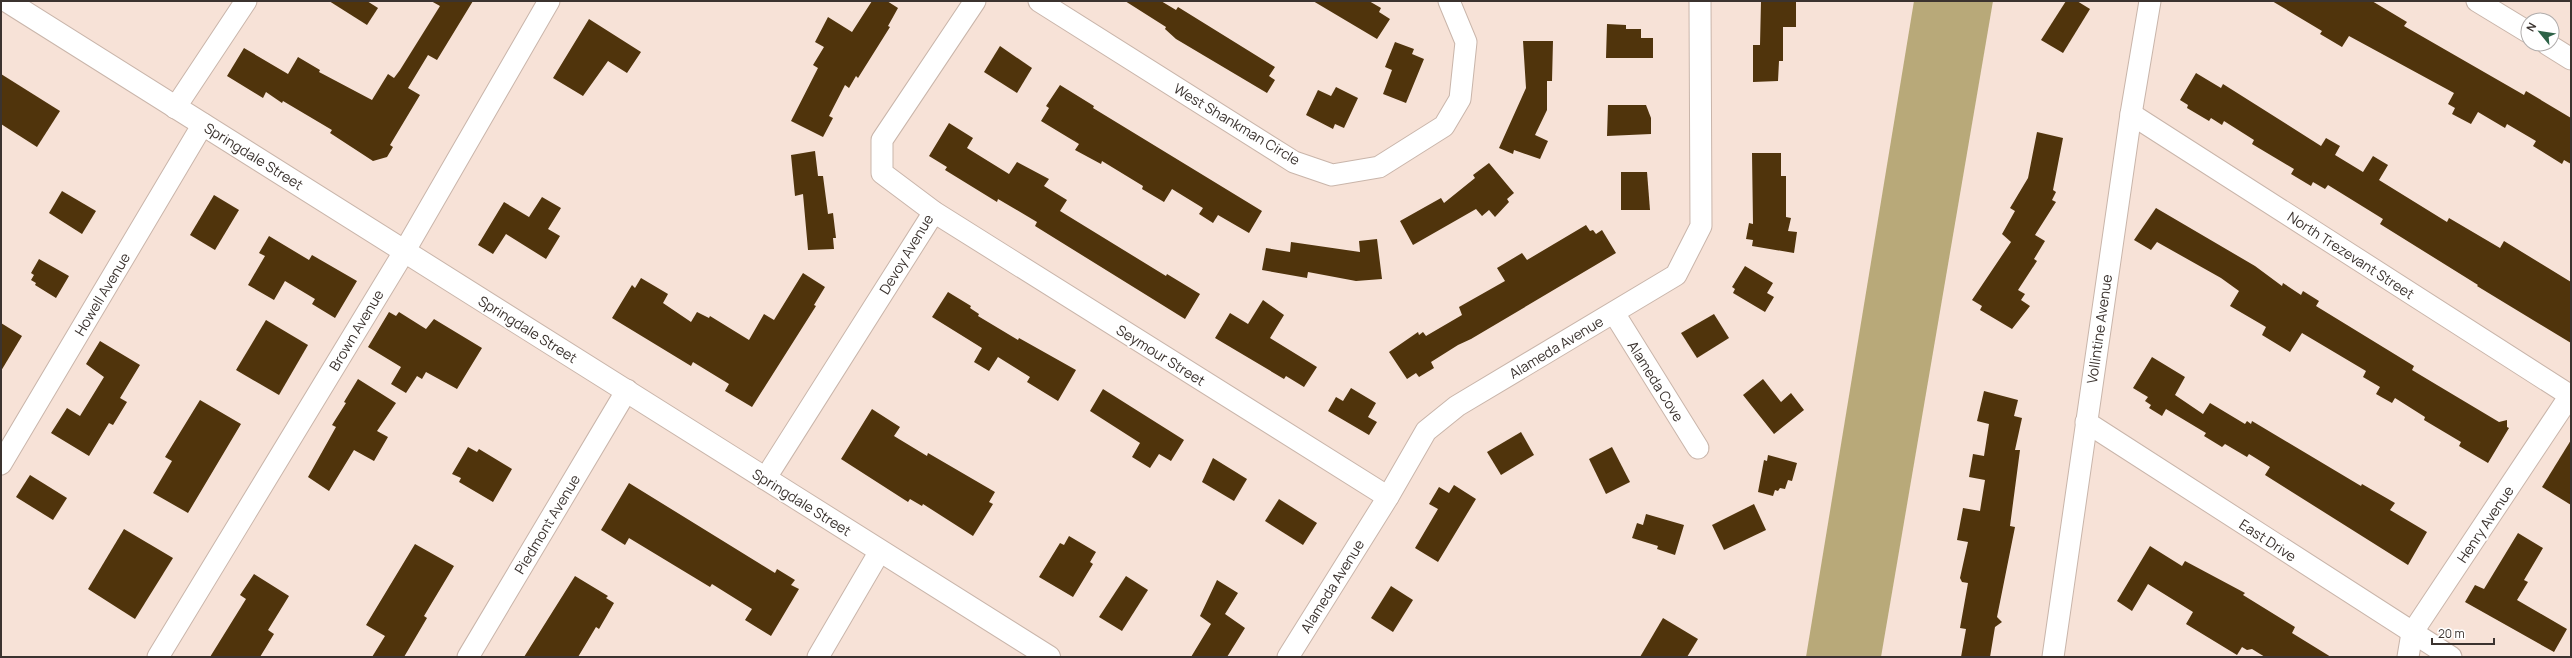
<svg xmlns="http://www.w3.org/2000/svg" width="2572" height="658" viewBox="0 0 2572 658" font-family="Manrope,sans-serif">
	<style>
		.forest { fill: #b8a979 }
		.building { fill: #50340c }
		.lines { fill: none; stroke-linecap: round; stroke-linejoin: round }
		.minor-casing { stroke: #c9b5aa; stroke-width: 23 }
		.tertiary-casing { stroke: #c9b5aa; stroke-width: 24 }
		.minor { stroke: #fff; stroke-width: 21 }
		.tertiary { stroke: #fff; stroke-width: 22 }
		.labels { text-anchor: middle; dominant-baseline: central; stroke-width: 4; stroke-linejoin: round; paint-order: stroke }
		.street-label { font-size: 14px; fill: #3b332f; stroke: #fff }
	</style>
	<rect width="100%" height="100%" fill="#f7e2d7"/>
	<path class="forest" d="M 1914,1 L 1993,1 L 1881,657 L 1806,657 Z"/>
	<g class="building">
		<path d="M 329,1 L 367,1 L 378,8 L 367,25 Z"/>
		<path d="M 431,1 L 473,1 L 437,60 L 428,55 L 408,88 L 420,95 L 390,145 L 393,147 L 387,157 L 373,161 L 330,133 L 332,130 L 283,101 L 282,103 L 266,92 L 263,98 L 227,76 L 244,48 L 288,74 L 298,57 L 320,70 L 319,72 L 372,100 L 388,74 L 394,78 L 400,70 L 440,6 Z"/>
		<path d="M 872,1 L 887,1 L 898,8 L 888,26 L 890,27 L 858,78 L 856,76 L 849,88 L 845,85 L 829,116 L 833,118 L 823,137 L 791,121 L 818,68 L 813,65 L 824,47 L 815,42 L 828,17 L 852,32 Z"/>
		<path d="M 1125,1 L 1161,1 L 1176,10 L 1178,7 L 1270,64 L 1275,67 L 1269,76 L 1275,80 L 1267,93 L 1176,39 L 1165,29 L 1166,27 Z"/>
		<path d="M 1313,1 L 1369,1 L 1381,8 L 1379,12 L 1390,19 L 1377,39 Z"/>
		<path d="M 1761,1 L 1796,1 L 1796,27 L 1783,27 L 1783,61 L 1779,61 L 1778,81 L 1753,82 L 1753,45 L 1760,45 Z"/>
		<path d="M 2066,1 L 2077,1 L 2090,9 L 2063,53 L 2041,40 Z"/>
		<path d="M 2272,1 L 2372,1 L 2407,22 L 2404,26 L 2524,95 L 2526,91 L 2571,118 L 2571,164 L 2564,160 L 2562,164 L 2533,146 L 2536,141 L 2507,124 L 2505,128 L 2478,112 L 2471,124 L 2452,114 L 2455,108 L 2448,104 L 2454,93 L 2349,36 L 2342,47 L 2320,34 L 2322,31 Z"/>
		<path d="M 589,19 L 641,52 L 627,73 L 608,61 L 583,96 L 553,78 Z"/>
		<path d="M 1607,24 L 1626,25 L 1626,29 L 1641,29 L 1641,38 L 1653,38 L 1653,58 L 1606,58 Z"/>
		<path d="M 1523,41 L 1553,41 L 1552,81 L 1547,81 L 1547,110 L 1535,135 L 1548,141 L 1540,159 L 1514,150 L 1513,154 L 1499,148 L 1526,88 Z"/>
		<path d="M 1395,42 L 1414,49 L 1412,54 L 1424,59 L 1406,103 L 1383,94 L 1392,70 L 1385,67 Z"/>
		<path d="M 1000,46 L 1032,68 L 1017,93 L 984,72 Z"/>
		<path d="M 2196,73 L 2221,88 L 2223,84 L 2321,146 L 2326,138 L 2340,146 L 2335,155 L 2363,172 L 2373,156 L 2388,165 L 2379,180 L 2447,222 L 2449,218 L 2500,248 L 2504,241 L 2571,282 L 2571,343 L 2477,286 L 2478,285 L 2380,224 L 2383,219 L 2328,185 L 2325,189 L 2313,182 L 2311,186 L 2291,174 L 2294,169 L 2252,144 L 2254,140 L 2224,121 L 2222,125 L 2211,118 L 2209,121 L 2187,108 L 2188,105 L 2180,100 Z"/>
		<path d="M 1,74 L 60,111 L 37,147 L 1,124 Z"/>
		<path d="M 1060,85 L 1094,106 L 1093,108 L 1262,211 L 1249,233 L 1218,215 L 1213,223 L 1199,214 L 1203,208 L 1172,189 L 1164,202 L 1142,189 L 1143,186 L 1102,161 L 1101,164 L 1075,150 L 1079,144 L 1041,121 L 1049,108 L 1046,106 Z"/>
		<path d="M 1336,87 L 1358,98 L 1344,128 L 1335,124 L 1333,129 L 1306,115 L 1318,90 L 1331,96 Z"/>
		<path d="M 1608,105 L 1646,105 L 1651,118 L 1651,134 L 1607,136 Z"/>
		<path d="M 949,123 L 973,138 L 967,148 L 1009,174 L 1017,162 L 1049,179 L 1044,186 L 1067,200 L 1060,211 L 1166,276 L 1167,274 L 1200,294 L 1185,319 L 1035,226 L 1037,222 L 998,199 L 997,202 L 945,170 L 947,167 L 929,156 Z"/>
		<path d="M 2037,132 L 2063,138 L 2053,190 L 2056,192 L 2052,200 L 2056,202 L 2035,235 L 2045,241 L 2034,259 L 2037,261 L 2018,290 L 2025,294 L 2021,300 L 2030,306 L 2012,329 L 1980,310 L 1982,306 L 1972,300 L 2011,242 L 2002,234 L 2015,211 L 2010,208 L 2028,178 Z"/>
		<path d="M 815,151 L 818,176 L 823,176 L 828,214 L 833,213 L 836,238 L 833,238 L 834,249 L 808,250 L 803,194 L 795,196 L 791,155 Z"/>
		<path d="M 1752,153 L 1781,153 L 1781,176 L 1786,176 L 1786,217 L 1791,218 L 1788,231 L 1797,232 L 1794,253 L 1752,246 L 1753,240 L 1746,239 L 1749,223 L 1753,224 Z"/>
		<path d="M 1489,163 L 1514,193 L 1507,199 L 1509,202 L 1495,217 L 1489,210 L 1482,216 L 1476,209 L 1413,245 L 1400,221 L 1441,198 L 1444,203 L 1475,178 L 1473,175 Z"/>
		<path d="M 1621,172 L 1647,172 L 1650,210 L 1621,210 Z"/>
		<path d="M 62,191 L 96,211 L 82,234 L 49,213 Z"/>
		<path d="M 214,195 L 239,210 L 215,250 L 190,235 Z"/>
		<path d="M 542,197 L 561,208 L 548,229 L 560,236 L 546,259 L 506,234 L 493,254 L 478,245 L 504,202 L 529,217 Z"/>
		<path d="M 2156,208 L 2255,266 L 2282,286 L 2283,283 L 2301,295 L 2303,291 L 2319,301 L 2316,306 L 2414,366 L 2412,370 L 2437,385 L 2499,422 L 2507,420 L 2507,427 L 2509,428 L 2488,463 L 2459,446 L 2461,442 L 2424,420 L 2425,417 L 2395,398 L 2392,403 L 2376,394 L 2380,387 L 2363,377 L 2366,371 L 2302,333 L 2290,352 L 2262,335 L 2266,327 L 2230,306 L 2239,291 L 2221,278 L 2157,242 L 2151,250 L 2134,240 Z"/>
		<path d="M 1586,225 L 1590,231 L 1593,230 L 1596,234 L 1602,230 L 1616,253 L 1471,339 L 1458,345 L 1431,362 L 1434,368 L 1419,377 L 1416,373 L 1407,379 L 1389,352 L 1418,332 L 1419,335 L 1423,332 L 1426,336 L 1462,315 L 1459,307 L 1505,281 L 1497,268 L 1522,253 L 1527,260 Z"/>
		<path d="M 269,236 L 309,260 L 312,255 L 357,281 L 335,318 L 312,304 L 315,299 L 285,281 L 274,300 L 248,285 L 265,256 L 259,253 Z"/>
		<path d="M 1377,239 L 1382,279 L 1356,281 L 1308,272 L 1307,278 L 1262,270 L 1266,248 L 1290,252 L 1291,242 L 1360,252 L 1359,241 Z"/>
		<path d="M 39,259 L 69,276 L 56,298 L 35,285 L 36,283 L 31,280 L 34,275 L 31,273 Z"/>
		<path d="M 1745,266 L 1773,283 L 1767,293 L 1774,297 L 1765,312 L 1733,293 L 1735,289 L 1732,287 Z"/>
		<path d="M 803,273 L 825,287 L 814,305 L 816,306 L 752,407 L 725,391 L 729,384 L 693,362 L 691,366 L 612,318 L 632,285 L 635,288 L 641,278 L 668,294 L 663,303 L 691,322 L 697,312 L 709,318 L 710,316 L 749,340 L 764,314 L 774,320 Z"/>
		<path d="M 948,292 L 971,306 L 970,308 L 979,314 L 978,316 L 1018,340 L 1019,338 L 1076,370 L 1058,401 L 1027,382 L 1030,377 L 998,357 L 989,371 L 974,362 L 982,348 L 932,317 Z"/>
		<path d="M 1263,300 L 1284,315 L 1270,338 L 1317,367 L 1304,387 L 1286,376 L 1284,379 L 1215,338 L 1230,313 L 1248,324 Z"/>
		<path d="M 389,312 L 396,316 L 399,312 L 426,329 L 434,319 L 482,348 L 457,389 L 426,372 L 422,379 L 417,376 L 406,393 L 391,384 L 401,367 L 368,347 Z"/>
		<path d="M 1714,314 L 1729,338 L 1697,358 L 1681,333 Z"/>
		<path d="M 266,320 L 308,345 L 279,395 L 236,370 Z"/>
		<path d="M 1,323 L 22,336 L 1,371 Z"/>
		<path d="M 100,341 L 140,365 L 120,398 L 127,402 L 113,425 L 109,423 L 89,456 L 51,433 L 67,408 L 80,416 L 104,377 L 86,364 Z"/>
		<path d="M 2152,357 L 2185,377 L 2175,395 L 2203,414 L 2210,403 L 2245,424 L 2247,421 L 2251,424 L 2252,421 L 2361,486 L 2362,484 L 2395,503 L 2390,510 L 2427,532 L 2408,565 L 2265,475 L 2270,467 L 2249,454 L 2247,457 L 2225,444 L 2222,447 L 2204,436 L 2206,433 L 2166,409 L 2162,416 L 2149,408 L 2151,405 L 2145,401 L 2148,397 L 2133,388 Z"/>
		<path d="M 358,379 L 396,403 L 377,431 L 388,437 L 374,461 L 354,450 L 329,491 L 308,477 L 336,427 L 332,425 L 346,403 L 344,402 Z"/>
		<path d="M 1763,379 L 1781,402 L 1791,393 L 1804,410 L 1774,434 L 1743,395 Z"/>
		<path d="M 1351,388 L 1376,403 L 1368,417 L 1377,422 L 1369,435 L 1328,411 L 1336,397 L 1343,401 Z"/>
		<path d="M 1103,389 L 1184,440 L 1171,461 L 1159,454 L 1150,468 L 1132,457 L 1140,443 L 1090,411 Z"/>
		<path d="M 1984,391 L 2018,400 L 2014,416 L 2022,418 L 2015,450 L 2020,450 L 2010,526 L 2015,527 L 1997,617 L 2002,622 L 1995,627 L 1990,657 L 1961,657 L 1966,629 L 1960,628 L 1968,583 L 1962,582 L 1960,578 L 1968,542 L 1957,540 L 1963,508 L 1980,511 L 1985,480 L 1969,477 L 1973,454 L 1984,456 L 1989,424 L 1977,421 Z"/>
		<path d="M 200,400 L 241,424 L 188,513 L 153,493 L 172,461 L 165,457 Z"/>
		<path d="M 872,409 L 900,427 L 894,436 L 927,456 L 928,453 L 995,492 L 989,502 L 993,504 L 973,536 L 923,504 L 922,506 L 910,499 L 908,502 L 841,459 Z"/>
		<path d="M 1521,432 L 1534,455 L 1501,475 L 1487,452 Z"/>
		<path d="M 2571,440 L 2571,505 L 2542,487 Z"/>
		<path d="M 468,447 L 477,452 L 479,449 L 512,469 L 493,502 L 459,482 L 461,478 L 452,474 Z"/>
		<path d="M 1612,447 L 1630,482 L 1606,494 L 1589,459 Z"/>
		<path d="M 1768,455 L 1797,463 L 1792,481 L 1788,480 L 1785,489 L 1780,488 L 1778,491 L 1775,490 L 1773,496 L 1758,492 L 1764,460 L 1767,461 Z"/>
		<path d="M 1213,458 L 1247,479 L 1234,501 L 1202,482 Z"/>
		<path d="M 30,475 L 67,498 L 53,520 L 16,497 Z"/>
		<path d="M 629,483 L 775,573 L 777,569 L 795,580 L 791,585 L 799,589 L 771,636 L 745,620 L 752,609 L 712,584 L 710,587 L 629,538 L 625,545 L 601,530 Z"/>
		<path d="M 1454,485 L 1476,499 L 1438,562 L 1415,548 L 1438,509 L 1429,504 L 1439,487 L 1449,493 Z"/>
		<path d="M 1279,499 L 1317,523 L 1303,545 L 1265,521 Z"/>
		<path d="M 1754,504 L 1766,530 L 1724,550 L 1712,525 Z"/>
		<path d="M 1646,514 L 1684,525 L 1675,555 L 1657,549 L 1658,546 L 1632,538 L 1637,523 L 1643,525 Z"/>
		<path d="M 124,529 L 173,558 L 135,619 L 88,589 Z"/>
		<path d="M 2518,533 L 2543,548 L 2524,580 L 2528,582 L 2517,600 L 2567,629 L 2554,652 L 2465,602 L 2475,585 L 2484,589 Z"/>
		<path d="M 1069,536 L 1096,552 L 1090,562 L 1093,564 L 1073,597 L 1039,577 L 1060,543 L 1064,545 Z"/>
		<path d="M 415,544 L 454,566 L 424,616 L 427,618 L 404,657 L 372,657 L 385,636 L 366,625 Z"/>
		<path d="M 2150,546 L 2182,566 L 2185,561 L 2245,593 L 2243,595 L 2295,627 L 2292,633 L 2331,657 L 2265,657 L 2252,649 L 2247,650 L 2242,647 L 2237,655 L 2186,624 L 2193,612 L 2148,584 L 2132,611 L 2117,601 Z"/>
		<path d="M 254,574 L 289,596 L 268,630 L 274,634 L 260,657 L 210,657 L 246,599 L 240,595 Z"/>
		<path d="M 575,576 L 608,596 L 606,598 L 614,603 L 599,629 L 596,627 L 578,657 L 524,657 Z"/>
		<path d="M 1126,576 L 1148,590 L 1122,631 L 1099,617 Z"/>
		<path d="M 1217,580 L 1238,593 L 1225,614 L 1245,628 L 1227,657 L 1191,657 L 1211,624 L 1200,616 Z"/>
		<path d="M 1391,586 L 1413,600 L 1393,632 L 1371,618 Z"/>
		<path d="M 1663,618 L 1698,639 L 1687,657 L 1640,657 Z"/>
	</g>
	<g class="lines">
		<defs>
			<g id="minor">
				<path d="M 975,1 L 882,140 L 882,173 L 934,212 L 1388,497"/>
				<path d="M 1039,1 L 1294,162 L 1332,175 L 1379,167 L 1444,126 L 1460,99 L 1466,42 L 1449,1"/>
				<path d="M 2477,1 L 2528,32"/>
				<path d="M 2547,44 L 2571,59"/>
				<path d="M 175,108 L 246,1"/>
				<path d="M 2131,114 L 2571,396"/>
				<path d="M 1614,313 L 1698,448"/>
				<path d="M 2086,422 L 2451,657"/>
				<path d="M 1,464 L 203,124"/>
				<path d="M 765,479 L 934,212"/>
				<path d="M 158,657 L 404,252 L 549,1"/>
				<path d="M 468,657 L 627,390"/>
				<path d="M 818,657 L 880,551"/>
				<path d="M 1288,657 L 1388,497 L 1426,431 L 1457,406 L 1676,275 L 1701,226 L 1700,1"/>
				<path d="M 2053,657 L 2131,114 L 2150,1"/>
				<path d="M 2408,657 L 2412,633 L 2571,394"/>
			</g>
			<path id="tertiary" d="M 7,1 L 1049,657"/>
		</defs>
		<use href="#minor" class="minor-casing"/>
		<use href="#tertiary" class="tertiary-casing"/>
		<use href="#minor" class="minor"/>
		<use href="#tertiary" class="tertiary"/>
	</g>
	<g class="labels">
		<g class="street-label">
			<text transform="translate(1237 124) rotate(31)">West Shankman Circle</text>
			<text transform="translate(254 156) rotate(32)">Springdale Street</text>
			<text transform="translate(906 254) rotate(-59)">Devoy Avenue</text>
			<text transform="translate(2351 255) rotate(33)">North Trezevant Street</text>
			<text transform="translate(102 294) rotate(-59)">Howell Avenue</text>
			<text transform="translate(528 329) rotate(32)">Springdale Street</text>
			<text transform="translate(2099 329) rotate(-82)">Vollintine Avenue</text>
			<text transform="translate(356 330) rotate(-59)">Brown Avenue</text>
			<text transform="translate(1556 347) rotate(-31)">Alameda Avenue</text>
			<text transform="translate(1161 355) rotate(32)">Seymour Street</text>
			<text transform="translate(1656 381) rotate(58)">Alameda Cove</text>
			<text transform="translate(802 502) rotate(32)">Springdale Street</text>
			<text transform="translate(547 524) rotate(-59)">Piedmont Avenue</text>
			<text transform="translate(2485 524) rotate(-56)">Henry Avenue</text>
			<text transform="translate(2268 540) rotate(33)">East Drive</text>
			<text transform="translate(1332 586) rotate(-58)">Alameda Avenue</text>
		</g>
	</g>
	<rect width="2572" height="658" fill="none" stroke="#3b332f" stroke-width="4"/>
	<g transform="translate(2540 32) rotate(300)"><circle r="19" fill="#ffffff" stroke="#b1adac"/>
	<path d="M0-3L7 15L0 10L-7 15Z" fill="#2d6247"/>
	<text y="-6" font-size="11" font-weight="bold" text-anchor="middle" fill="#3b332f">N</text>
	</g>
	<path d="M2432 638v6h62v-6" fill="none" stroke="#3b332f" stroke-width="2"/>
	<text x="2438" y="638" font-size="12" fill="#3b332f" stroke="#ffffff" stroke-width="3" paint-order="stroke">20 m</text>
</svg>
